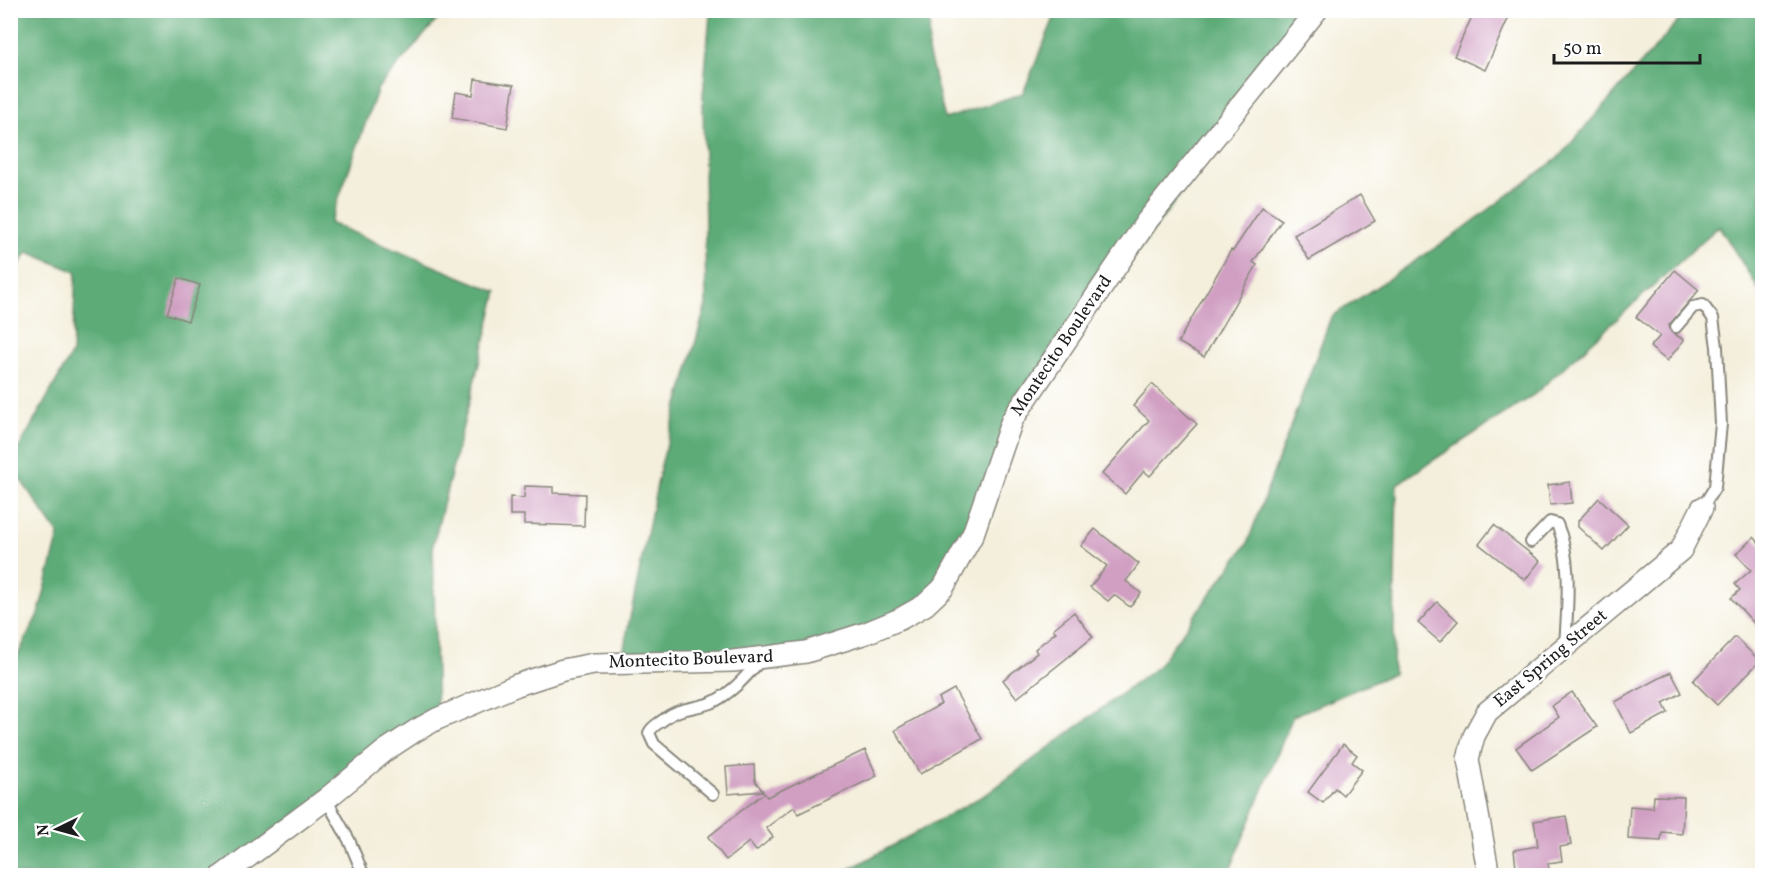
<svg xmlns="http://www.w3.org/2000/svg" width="1773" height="886" viewBox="0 0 1773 886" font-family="Vollkorn,serif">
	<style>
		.forest { fill: #5dac78; stroke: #3c644a; stroke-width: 1.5 }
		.building { fill: #d09fc2 }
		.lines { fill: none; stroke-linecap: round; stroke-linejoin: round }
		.lane-casing { stroke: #88867c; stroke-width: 14 }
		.street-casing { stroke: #88867c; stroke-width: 24 }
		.lane { stroke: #fff; stroke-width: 10 }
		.street { stroke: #fff; stroke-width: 21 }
		.labels { text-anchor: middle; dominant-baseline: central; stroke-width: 4.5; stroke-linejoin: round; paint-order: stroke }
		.street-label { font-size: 18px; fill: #1c1c1c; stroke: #fff }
	</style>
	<rect width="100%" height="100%" fill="#fff"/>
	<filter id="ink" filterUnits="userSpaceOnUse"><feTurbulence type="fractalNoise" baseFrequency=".0167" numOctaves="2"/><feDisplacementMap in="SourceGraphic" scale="12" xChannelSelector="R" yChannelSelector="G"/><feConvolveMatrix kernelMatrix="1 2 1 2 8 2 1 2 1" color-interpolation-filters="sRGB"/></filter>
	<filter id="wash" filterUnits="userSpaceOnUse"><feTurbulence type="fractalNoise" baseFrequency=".008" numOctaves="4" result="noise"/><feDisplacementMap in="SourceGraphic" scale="24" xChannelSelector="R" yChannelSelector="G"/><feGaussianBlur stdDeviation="1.35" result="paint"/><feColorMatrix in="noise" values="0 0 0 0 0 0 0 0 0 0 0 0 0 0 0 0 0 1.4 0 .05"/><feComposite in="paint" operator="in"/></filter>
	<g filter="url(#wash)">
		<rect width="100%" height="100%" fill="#f4efdc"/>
		<g class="forest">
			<path d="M 1688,10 L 1762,11 L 1762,295 L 1719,226 L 1535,394 L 1397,484 L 1393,674 L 1293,716 L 1228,875 L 839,875 L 988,793 L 1157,667 L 1247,544 L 1331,317 L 1456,234 L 1558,158 Z"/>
			<path d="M 24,11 L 445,11 L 378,88 L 330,223 L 497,292 L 433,545 L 437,719 L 222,875 L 11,875 L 11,669 L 39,612 L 59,535 L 11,466 L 11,462 L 72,353 L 76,272 L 28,252 L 11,276 L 11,23 Z"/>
			<path d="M 700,11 L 931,11 L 928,51 L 945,119 L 1023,93 L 1057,11 L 1317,11 L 1012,420 L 943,588 L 830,645 L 621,662 L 661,465 L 706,305 L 703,96 L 710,14 Z"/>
		</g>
		<g id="blocks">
			<g class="building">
				<path d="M 1475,10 L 1489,10 L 1508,19 L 1485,70 L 1454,56 Z"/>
				<path d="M 475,79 L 514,85 L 507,128 L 452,118 L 456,92 L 473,95 Z"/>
				<path d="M 1360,195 L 1375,221 L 1309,260 L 1294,235 Z"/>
				<path d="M 1262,207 L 1282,220 L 1253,262 L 1257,265 L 1204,357 L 1178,342 L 1231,250 L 1233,251 Z"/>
				<path d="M 1675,270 L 1699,290 L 1669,325 L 1671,332 L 1684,340 L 1667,361 L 1650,347 L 1660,336 L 1636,317 Z"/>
				<path d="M 179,278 L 200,285 L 188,321 L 167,314 Z"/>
				<path d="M 1152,384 L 1197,424 L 1150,476 L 1144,471 L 1125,494 L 1102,474 L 1149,420 L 1133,406 Z"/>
				<path d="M 1570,482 L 1572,503 L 1550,505 L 1548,485 Z"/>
				<path d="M 525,486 L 553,487 L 553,493 L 585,494 L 584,526 L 524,524 L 524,515 L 510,515 L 510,497 L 524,498 Z"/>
				<path d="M 1599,498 L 1628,525 L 1604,551 L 1578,527 L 1578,521 Z"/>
				<path d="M 1494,525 L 1540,561 L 1525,580 L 1479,544 Z"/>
				<path d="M 1095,529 L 1139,564 L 1126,581 L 1141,593 L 1130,607 L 1114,595 L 1108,601 L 1090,587 L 1107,566 L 1081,546 Z"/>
				<path d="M 1754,537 L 1762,546 L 1762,632 L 1731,598 L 1740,590 L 1735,584 L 1751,570 L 1736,554 Z"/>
				<path d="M 1437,602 L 1458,621 L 1440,642 L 1418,623 Z"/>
				<path d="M 1074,612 L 1093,637 L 1017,698 L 1003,680 L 1037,653 L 1035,649 L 1056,632 L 1053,629 Z"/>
				<path d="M 1735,637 L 1760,661 L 1717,705 L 1693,681 Z"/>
				<path d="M 1671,672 L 1682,693 L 1663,703 L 1668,713 L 1631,733 L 1615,702 Z"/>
				<path d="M 954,689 L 982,739 L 920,774 L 895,730 L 941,704 L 938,698 Z"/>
				<path d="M 1572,692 L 1597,727 L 1532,770 L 1516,748 L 1559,717 L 1552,706 Z"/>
				<path d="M 1343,744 L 1357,755 L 1352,762 L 1362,770 L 1343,795 L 1335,788 L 1323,803 L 1308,792 Z"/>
				<path d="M 865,750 L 877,776 L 798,814 L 794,807 L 766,828 L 773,837 L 756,851 L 749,842 L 726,860 L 708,837 L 764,793 L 767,797 Z"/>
				<path d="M 754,765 L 755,781 L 763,791 L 728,794 L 726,767 Z"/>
				<path d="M 1654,796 L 1684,797 L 1682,834 L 1662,832 L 1661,841 L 1628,839 L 1630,806 L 1653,808 Z"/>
				<path d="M 1566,816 L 1571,845 L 1560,847 L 1562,861 L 1548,863 L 1550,876 L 1517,876 L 1514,850 L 1538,846 L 1534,821 Z"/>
			</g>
		</g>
	</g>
	<g filter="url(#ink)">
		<use href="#blocks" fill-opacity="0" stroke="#88867c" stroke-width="1.5"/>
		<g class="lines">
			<defs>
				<g id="lane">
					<path d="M 1676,327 L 1693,307 L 1703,305 L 1713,318 L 1717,347 L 1721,424 L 1715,487 L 1702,508"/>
					<path d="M 1531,542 L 1550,522 L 1557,524 C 1573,561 1567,608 1565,647"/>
					<path d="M 713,794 L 654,744 L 649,733 C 652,726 658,724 663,720 C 682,705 696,710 715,701 C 734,691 747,675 761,660"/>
					<path d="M 326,799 L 349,840 L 364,876"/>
				</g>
				<g id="street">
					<path d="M 222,876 L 326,799 L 386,750 L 415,731 L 437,719 L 517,685 L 563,670 L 594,664 L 733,661 L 806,652 L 866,633 L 900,619 L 925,605 L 943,588 L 973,534 L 1012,420 L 1147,221 L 1317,10"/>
					<path d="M 1489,876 L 1468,759 L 1474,736 L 1487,712 L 1681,550 L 1702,508"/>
				</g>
			</defs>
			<use href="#lane" class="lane-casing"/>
			<use href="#street" class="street-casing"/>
			<use href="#lane" class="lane"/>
			<use href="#street" class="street"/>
		</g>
	</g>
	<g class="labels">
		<g class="street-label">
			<text transform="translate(1062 346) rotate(-56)">Montecito Boulevard</text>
			<text transform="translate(1551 659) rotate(-40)">East Spring Street</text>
			<text transform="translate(691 660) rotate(-2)">Montecito Boulevard</text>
		</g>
	</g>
	<rect width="1773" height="886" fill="none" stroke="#fff" stroke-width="36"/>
	<g transform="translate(57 829) rotate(265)" stroke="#ffffff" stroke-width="4.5" paint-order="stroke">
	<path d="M0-4.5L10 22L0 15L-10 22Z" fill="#1c1c1c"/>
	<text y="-9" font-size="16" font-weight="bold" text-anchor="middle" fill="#1c1c1c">N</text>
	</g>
	<path d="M1554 54v9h146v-9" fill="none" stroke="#1c1c1c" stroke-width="3"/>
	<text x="1563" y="54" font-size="18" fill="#1c1c1c" stroke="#ffffff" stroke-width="4.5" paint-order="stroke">50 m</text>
</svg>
